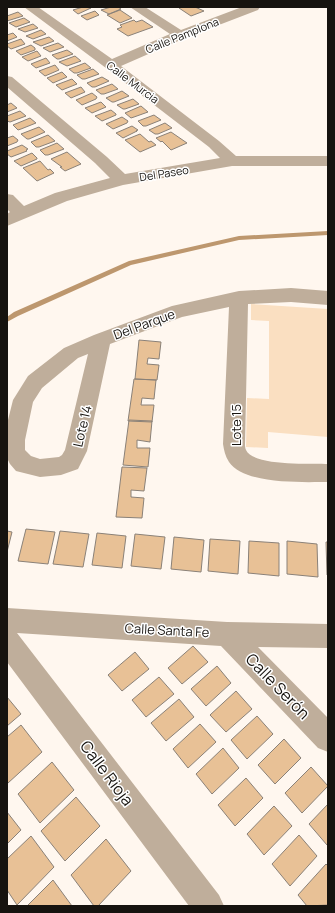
<svg xmlns="http://www.w3.org/2000/svg" width="335" height="913" viewBox="0 0 335 913" font-family="Manrope,sans-serif">
	<style>
		.green { fill: #fadfc1 }
		.lines { fill: none; stroke-linecap: round; stroke-linejoin: round }
		.stream { fill: #bd976e; fill-rule: evenodd }
		.building { fill: #e8c196; stroke: #8a8178 }
		.minor { fill: #bfae9b; fill-rule: evenodd }
		.labels { text-anchor: middle; dominant-baseline: central; stroke-width: 3; stroke-linejoin: round; paint-order: stroke }
		.far-street-label { font-size: 11px; fill: #16130f; stroke: #fff }
		.street-label { font-size: 13px; fill: #16130f; stroke: #fff }
		.near-street-label { font-size: 16px; fill: #16130f; stroke: #fff }
	</style>
	<rect width="100%" height="100%" fill="#fff7ef"/>
	<path class="green" d="M251 304 328 309V437L268 432V448L246 447 247 398 269 399V321L251 320Z"/>
	<g class="lines">
		<path class="stream" d="M328 231V235L239 240 131 265 18 316 7 322V317L14 312 129 261 239 236Z"/>
	</g>
	<path class="building" d="M83 7 91 8 78 14 73 10Z
		M111 7H118L121 9 109 14 101 10Z
		M181 7H195L204 11 191 16 179 8Z
		M120 10 132 18 120 23 107 15Z
		M95 11 99 15 87 20 81 16Z
		M18 12 23 16 7 21V16Z
		M24 18 30 22 16 27 9 23Z
		M134 20 136 22 142 20 153 27 128 36 117 29 122 27 120 25Z
		M33 24 38 28 25 32 18 29Z
		M41 30 46 34 33 39 26 36Z
		M13 33 17 37 7 41V35Z
		M49 37 54 41 41 46 33 42Z
		M21 39 25 44 11 49 7 46V44Z
		M58 43 64 47 50 52 43 48Z
		M31 45 35 48V50L21 55 16 51Z
		M67 50 73 54 59 59H57L52 55Z
		M37 51 41 56 28 61 22 57Z
		M75 56 81 61 67 66 59 62Z
		M46 58 50 63 36 68 31 64Z
		M85 63 91 68 77 73H74L69 69Z
		M55 65 59 70 45 76 39 71Z
		M93 69 99 74 85 79H82L77 75Z
		M62 72 67 77 53 83 47 78Z
		M102 77 109 81 95 87H92L87 83Z
		M72 79 77 84 62 90 56 85Z
		M112 84 118 89 104 94H101L96 90Z
		M81 87 85 92 71 98 65 93Z
		M122 91 129 96 114 102H112L106 98Z
		M92 93 97 97 96 99 82 105 76 100Z
		M133 99 139 104 125 109H123L117 105Z
		M101 102 106 107 92 113 85 108Z
		M11 103 17 108 7 112V105Z
		M141 106 148 112 134 117 131 118 125 113Z
		M111 110 116 114V115L102 121 95 116Z
		M20 111 26 116 10 122 7 121V116Z
		M154 115 161 120 146 126H143L138 121Z
		M122 117 128 121 127 123 113 129 106 124Z
		M30 118 36 123 21 129 18 130 13 125Z
		M165 123 172 128 158 134H155L149 130Z
		M132 126 138 130 136 131H137L123 138 116 133Z
		M39 127 45 132 29 139H27L21 134Z
		M171 132 187 143 171 150 162 141 161 142 156 138Z
		M140 134 149 142 151 141 156 145 140 152 125 140Z
		M48 135 55 141 39 147H36L31 142Z
		M13 136 18 140 17 142 7 146V138Z
		M57 143 64 149 48 155H45L40 150Z
		M22 145 28 149 26 150 27 151 11 157 7 154V151Z
		M67 152 81 164 65 171 60 167H62L51 159Z
		M32 153 37 158V159L21 166 14 161Z
		M40 161 48 170 50 169 54 173 37 181 23 168Z
		M139 340 161 342 159 359 148 358 147 364 159 365 157 380 135 379Z
		M134 379 156 380 154 399 142 398 141 405H154L152 422 128 421Z
		M129 420 152 421 150 442 137 440V448H150L148 467 123 465Z
		M122 467 147 468 144 491 131 490V497L144 498 142 518 116 517Z
		M26 529 55 532 48 564 18 561Z
		M7 531 12 532 7 552Z
		M60 531 89 534 83 567 53 564Z
		M97 533 126 536 122 568 92 565Z
		M135 534 165 537 161 569 131 566Z
		M174 537 204 540 201 572 171 569Z
		M210 539 240 541 238 574 208 571Z
		M249 541 279 543V576L248 573Z
		M287 541 317 544 318 577 287 574Z
		M326 542H328V575H327Z
		M193 646 208 662 182 684 168 668Z
		M135 652 149 669 122 691 108 675Z
		M217 666 231 683 206 706 191 689Z
		M159 677 174 694 146 717 132 700Z
		M236 691 252 709 226 732 210 715Z
		M7 697 21 714 7 726Z
		M179 699 194 717 166 741 151 723Z
		M257 716 273 734 247 759 231 740Z
		M200 724 216 742 188 768 173 749Z
		M21 725 42 752 8 783 7 781V737Z
		M284 739 301 758 275 784 258 765Z
		M223 748 239 768 212 794 196 774Z
		M52 762 74 790 40 823 18 794Z
		M311 767 328 786 302 813 285 793Z
		M246 778 263 798 235 826 218 805Z
		M76 797 100 826 65 861 41 831Z
		M328 804V844L327 845 309 824Z
		M274 806 292 826 264 855 247 834Z
		M7 812 21 830 7 844Z
		M299 835 317 856 290 886 272 864Z
		M31 836 54 867 17 905 7 890V859Z
		M106 839 131 871 98 906H94L71 875Z
		M326 864 328 866V905L307 906 298 895Z
		M53 880 72 906H27Z"/>
	<g class="lines">
		<path class="minor" d="M24 7H38L112 59 170 34 130 7H145L181 30 242 7H260L258 10 185 38 121 66 219 141 236 156H328V166H232L123 185 67 201 7 226V214L10 212 7 209V194L13 195 24 206 55 193 110 178 95 163 7 87V76L12 77 107 157 125 174 220 158 209 147 106 68Z
			M291 288 328 291V305L291 302 248 304 245 444C245 446 245 448 246 450 254 467 312 463 328 464V482C303 482 245 485 229 462 225 456 224 450 223 444L229 307 182 317 110 344 87 451 78 469 61 475 40 477 16 471 10 464 7 458V424L13 400 28 376 64 348 94 335 172 306 239 291ZM88 354 65 450 62 455 59 457 40 459 31 456 25 450V440L33 402 42 388 78 358Z
			M7 608 227 622 328 624V648L258 647 328 718V752L318 748 221 646 17 633 219 895 224 906H189L7 662Z"/>
	</g>
	<g class="labels">
		<g class="far-street-label">
			<text transform="translate(182 35) rotate(-22)">Calle Pamplona</text>
			<text transform="translate(133 82) rotate(37)">Calle Murcia</text>
			<text transform="translate(164 173) rotate(-9)">Del Paseo</text>
		</g>
		<g class="street-label">
			<text transform="translate(144 324) rotate(-20)">Del Parque</text>
			<text transform="translate(236 425) rotate(-90)">Lote 15</text>
			<text transform="translate(82 426) rotate(-77)">Lote 14</text>
			<text transform="translate(167 630) rotate(3)">Calle Santa Fe</text>
		</g>
		<g class="near-street-label">
			<text transform="translate(278 686) rotate(46)">Calle Serón</text>
			<text transform="translate(107 773) rotate(53)">Calle Rioja</text>
		</g>
	</g>
	<rect width="335" height="913" fill="none" stroke="#16130f" stroke-width="16"/>
</svg>
